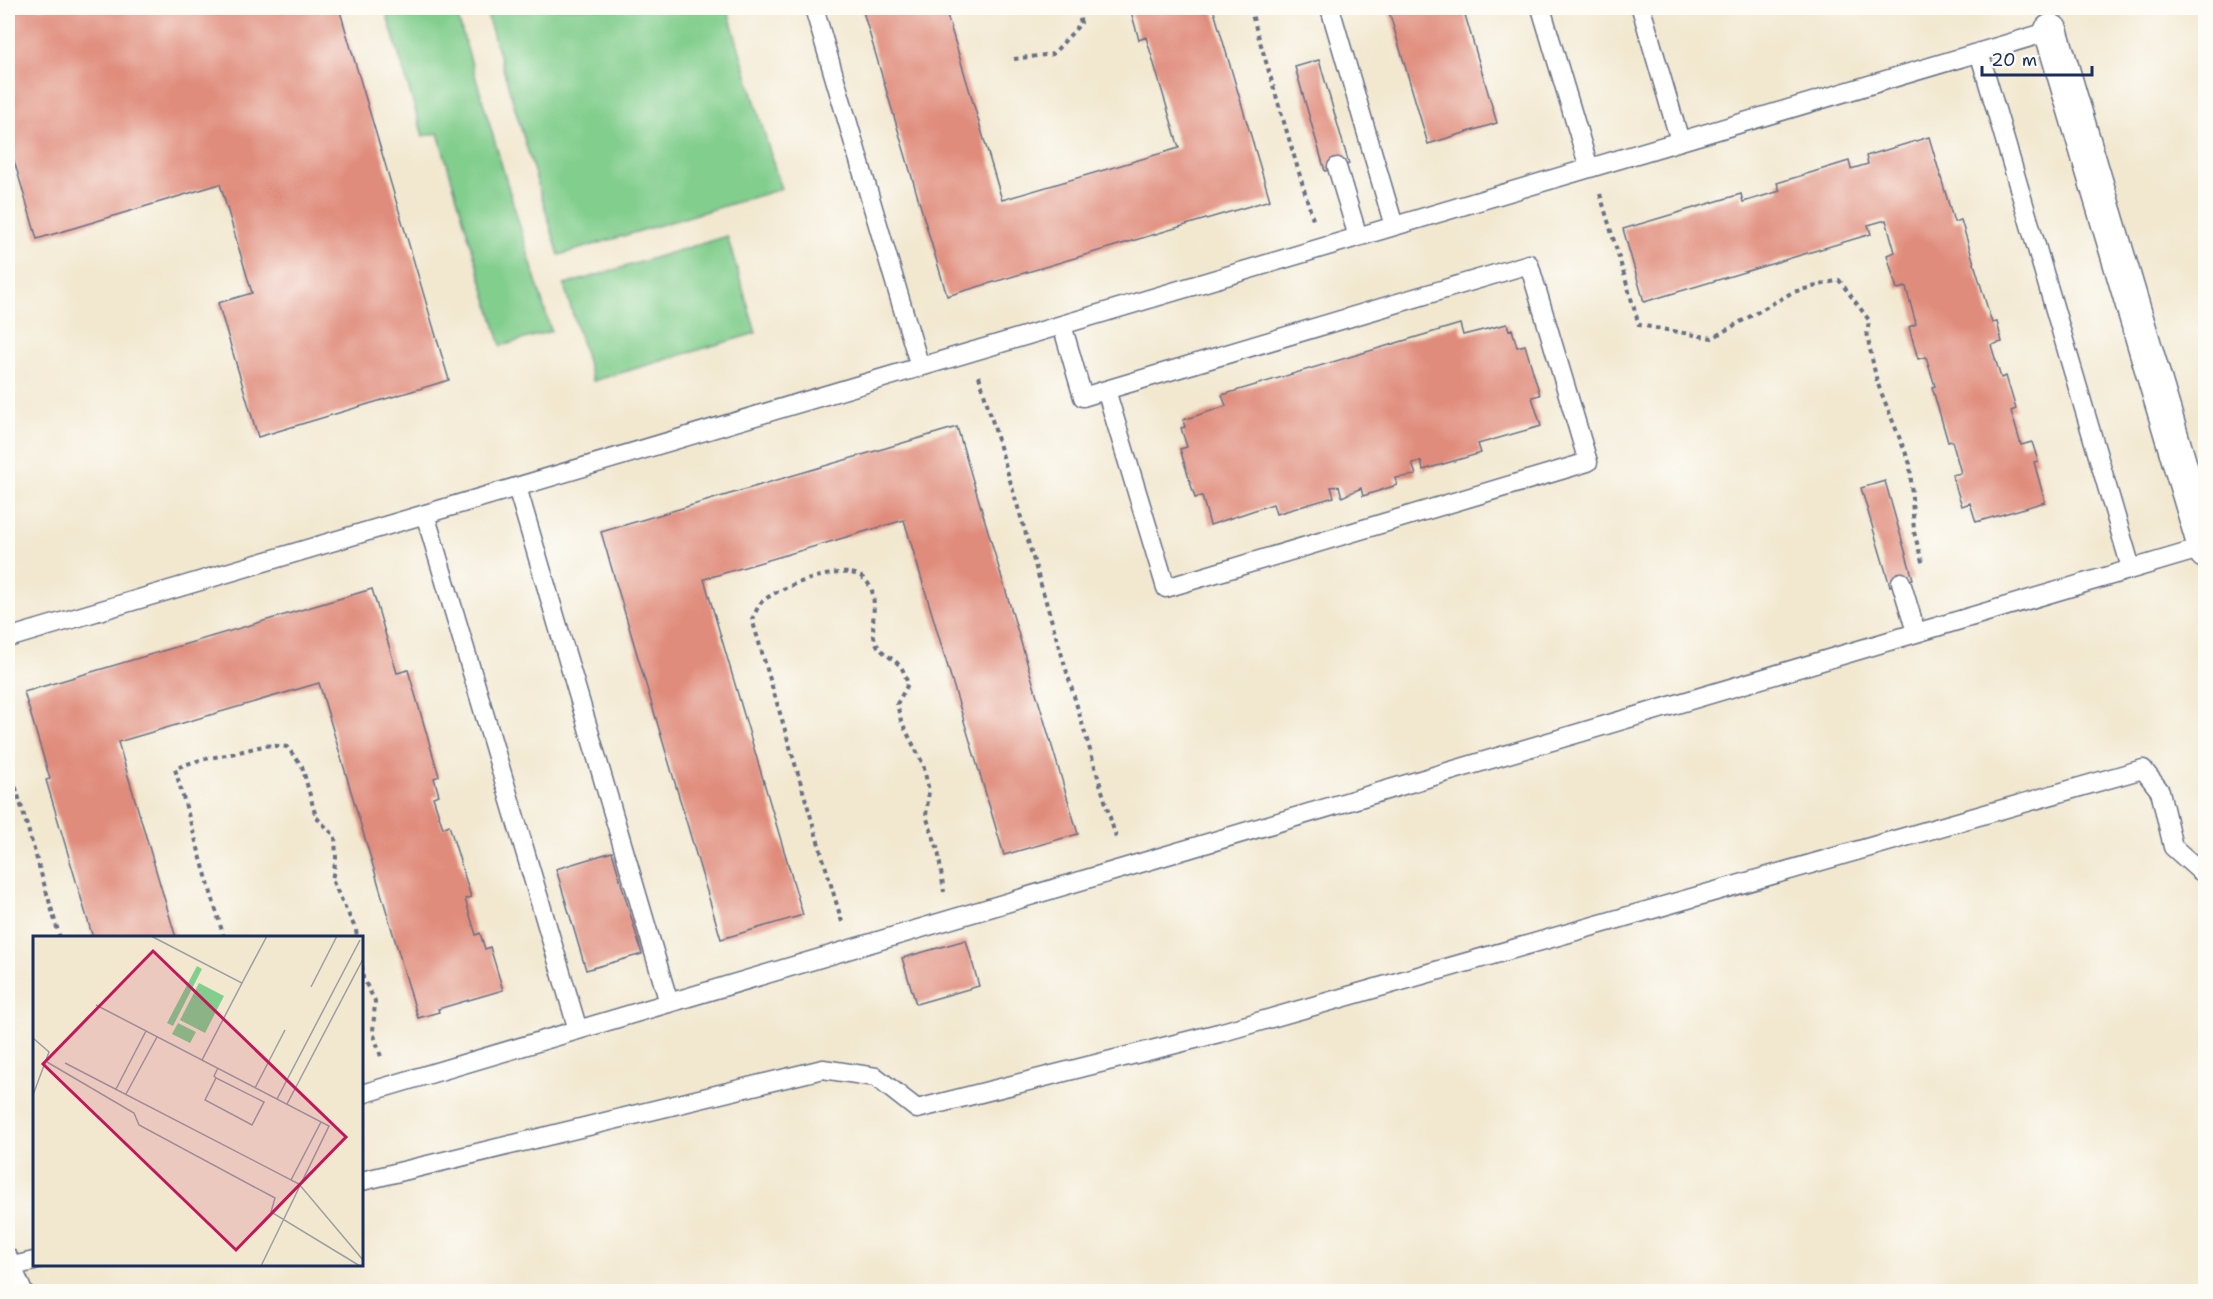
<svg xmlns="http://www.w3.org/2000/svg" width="2213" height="1299" viewBox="0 0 2213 1299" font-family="'Shantell Sans',sans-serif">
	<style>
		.green { fill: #82ce8d; stroke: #4e7e76; stroke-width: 1.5 }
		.building { fill: #e08c7b }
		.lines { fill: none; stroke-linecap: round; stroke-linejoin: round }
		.service-casing { stroke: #667086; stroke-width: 21 }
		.minor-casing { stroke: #667086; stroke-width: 36 }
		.path { stroke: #667086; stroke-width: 4; stroke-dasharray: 4.5 4.5; stroke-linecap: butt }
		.service { stroke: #fff; stroke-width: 18 }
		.minor { stroke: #fff; stroke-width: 33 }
		.inset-road { fill: none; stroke: #9c9ea2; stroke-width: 1.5 }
		.view { fill: #c2185b; fill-opacity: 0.15; stroke: #c2185b; stroke-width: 3 }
		.inset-edge { fill: none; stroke: #1b2f5e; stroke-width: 3 }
	</style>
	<rect width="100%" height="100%" fill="#fdfcf7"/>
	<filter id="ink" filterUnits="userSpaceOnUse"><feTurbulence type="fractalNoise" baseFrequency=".0167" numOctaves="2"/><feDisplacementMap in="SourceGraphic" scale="12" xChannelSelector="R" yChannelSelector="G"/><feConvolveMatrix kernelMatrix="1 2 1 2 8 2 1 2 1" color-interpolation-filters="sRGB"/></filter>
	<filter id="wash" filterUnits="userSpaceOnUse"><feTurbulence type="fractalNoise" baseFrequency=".008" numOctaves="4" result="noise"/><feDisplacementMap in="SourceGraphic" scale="24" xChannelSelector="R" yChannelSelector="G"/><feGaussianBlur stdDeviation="1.35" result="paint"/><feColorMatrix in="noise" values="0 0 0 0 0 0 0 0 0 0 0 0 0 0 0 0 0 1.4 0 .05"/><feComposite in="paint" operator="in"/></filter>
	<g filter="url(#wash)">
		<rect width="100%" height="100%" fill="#f2e8d0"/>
		<path class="green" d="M385 8H455L551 331 501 346 438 133 423 136Z
			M485 8H727L781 189 559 255Z
			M727 236 756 333 593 381 564 285Z"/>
		<g id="blocks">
			<path class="building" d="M8 8H339L449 380 258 437 218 303 252 293 220 184 37 239 8 140Z
				M862 8H945L1002 200 1179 148 1146 37 1139 40 1130 8H1213L1270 200 947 296Z
				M1388 8H1463L1497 123 1428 144Z
				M1319 60 1349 164 1325 171 1295 67Z
				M1929 137 1954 222 1961 220 1992 323 1997 322 2002 342 1991 345 2001 378 2006 376 2016 409 2011 411 2021 445 2032 442 2038 461 2034 462 2045 502 1976 522 1970 503 1962 506 1952 475 1961 473 1952 441 1948 442 1932 387 1935 386 1926 357 1918 359 1909 327 1916 324 1906 287 1897 289 1887 255 1895 252 1886 220 1868 225 1871 234 1644 302 1623 229 1741 194 1743 202 1780 191 1777 183 1849 161 1851 169 1868 164 1866 156Z
				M1460 324 1463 335 1507 324 1509 330 1512 329 1517 347 1525 345 1540 395 1532 397 1541 426 1478 444 1481 453 1423 470 1421 461 1412 463 1416 475 1395 478 1397 485 1363 496 1361 488 1342 497 1339 486 1331 487 1334 497 1276 514 1273 504 1210 525 1202 496 1195 498 1180 449 1187 447 1181 428 1185 427 1183 420 1226 406 1222 395Z
				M957 427 1078 834 1004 855 904 520 704 579 803 915 721 939 601 532Z
				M1885 481 1913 579 1890 586 1861 488Z
				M372 589 397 673 408 670 439 776 434 778 439 795 433 797 443 828 449 825 471 897 465 899 476 935 480 933 485 949 490 947 503 990 438 1009 439 1012 418 1018 319 683 118 742 176 938H93L46 780 50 779 24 692Z
				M612 852 642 954 586 970 556 869Z
				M966 940 979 986 916 1004 902 958Z"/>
		</g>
	</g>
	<g filter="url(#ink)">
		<use href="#blocks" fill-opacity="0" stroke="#667086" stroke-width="1.5"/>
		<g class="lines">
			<defs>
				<path id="service" d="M814 8 920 367
					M1330 8 1394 226
					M1541 8 1589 168
					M1641 8 1680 141
					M1979 52 2131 568
					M1337 167 1358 237
					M1062 325 1083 397 1106 390 1529 264 1588 462 1166 588 1106 390
					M517 487 669 1003
					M425 514 578 1030
					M1901 582 1916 632
					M8 638 2051 31
					M362 1094 2206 547
					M362 1181 823 1069 876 1077 917 1109 1219 1033 2143 769 2160 791 2173 847 2200 871 2206 869
					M8 1257 23 1292
					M13 1266 34 1261"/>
				<path id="minor" d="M2051 31 2206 552"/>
			</defs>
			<use href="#service" class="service-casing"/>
			<use href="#minor" class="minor-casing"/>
			<path class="path" d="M1250 8 1314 223
				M1014 59 1053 54 1081 23 1077 8
				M1600 194 1639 325 1712 338 1793 292 1839 280 1869 320 1867 335 1877 382 1910 464 1914 532 1923 565
				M979 376 1117 841
				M8 761 60 938
				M842 922 752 619C756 613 758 604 764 600 780 587 841 564 860 576 882 589 870 616 874 636 876 652 892 656 901 667 904 671 906 679 908 684L897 704 901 721 923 764 929 791 926 816 938 850 944 892
				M224 938 175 769C196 759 213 758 235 753 258 748 262 743 287 747L302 766 316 817 335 836 336 858 332 880 356 930 357 938
				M362 966 363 978 375 1001 373 1032 382 1060"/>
			<use href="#service" class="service"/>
			<use href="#minor" class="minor"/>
		</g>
	</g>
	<g transform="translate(33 936)">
		<rect width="330" height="330" fill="#f2e8d0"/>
		<path d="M164 30 169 33 140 90 134 87ZM166 47 191 60 172 97 147 84ZM145 87 163 96 157 107 139 98Z" fill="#82ce8d"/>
		<path class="inset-road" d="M118 0 209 47 169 124M209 47 234 0M278 51 304 0M63 69 296 190 228 330M0 102 16 116 0 159M14 126 101 177 106 189 242 262 238 276 327 330M32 127 266 248 330 324M183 142 172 164 219 189 231 166 183 142 181 140 185 132M222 152 252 94M83 153 113 95M93 158 124 101M244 163 327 4M254 168 330 23M258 244 288 186"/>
		<path class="view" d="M120 15 313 201 203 314 10 128Z"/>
		<rect width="330" height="330" class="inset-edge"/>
	</g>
	<rect width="2213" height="1299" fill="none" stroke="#fdfcf7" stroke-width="30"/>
	<path d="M1982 66v9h110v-9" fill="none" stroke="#1b2f5e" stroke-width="3"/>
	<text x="1991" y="66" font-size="18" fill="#1b2f5e" stroke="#fdfcf7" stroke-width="4.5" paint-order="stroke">20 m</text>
</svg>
